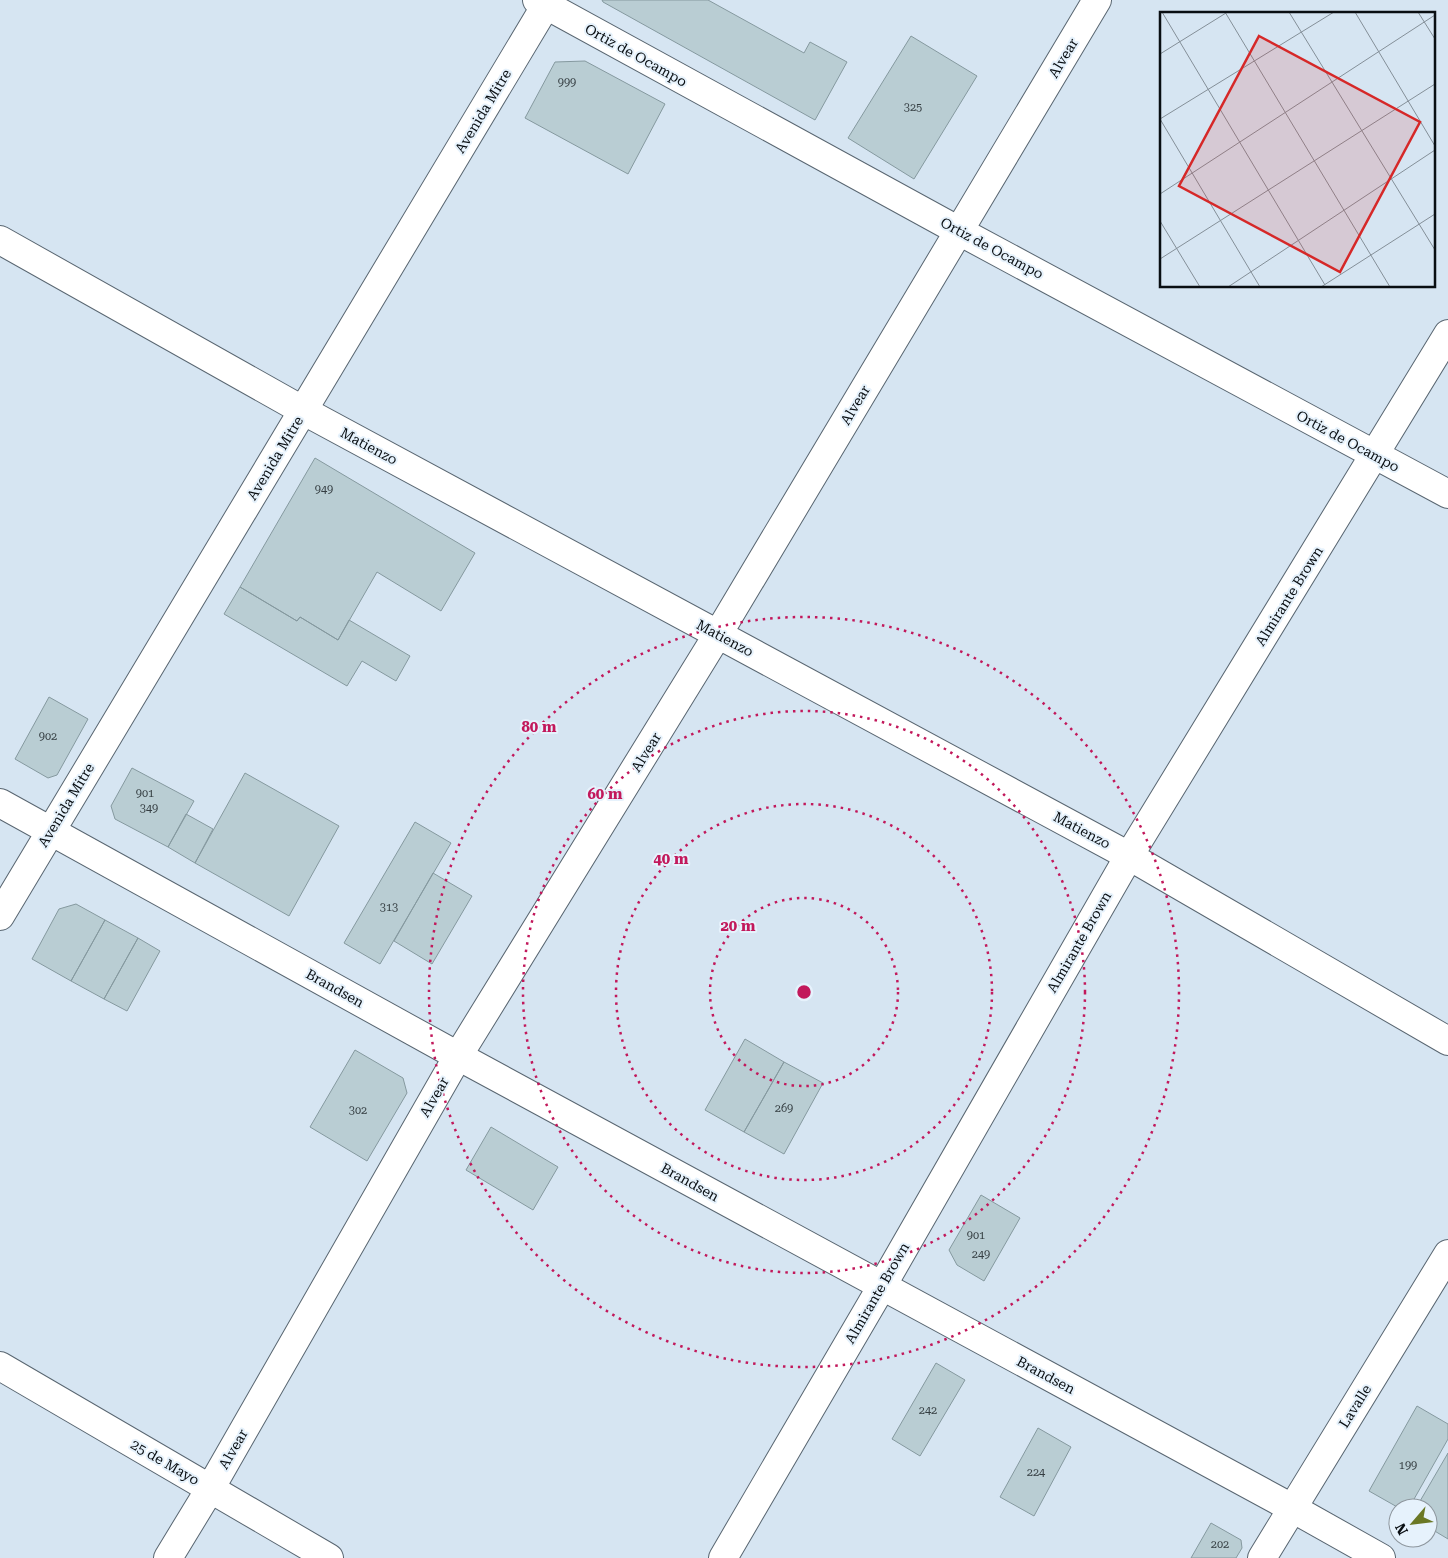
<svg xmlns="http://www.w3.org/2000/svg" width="1448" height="1558" viewBox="0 0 1448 1558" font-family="'Roboto Serif',serif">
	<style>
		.building { fill: #b9cdd3; stroke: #85999f }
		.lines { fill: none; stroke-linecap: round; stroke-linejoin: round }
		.minor-casing { stroke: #596671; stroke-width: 30 }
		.major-casing { stroke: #596671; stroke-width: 30 }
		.minor { stroke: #fff; stroke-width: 28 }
		.major { stroke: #fff; stroke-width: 28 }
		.ring { fill: none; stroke: #c2185b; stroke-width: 2.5; stroke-dasharray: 2.5 5 }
		.labels { text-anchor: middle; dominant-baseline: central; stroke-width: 4; stroke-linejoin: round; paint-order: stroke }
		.number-label { font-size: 11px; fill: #353e42 }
		.street-label { font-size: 14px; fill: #090e12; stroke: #e6f2fc }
		.inset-road { fill: none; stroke: #848f98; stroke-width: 1 }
		.view { fill: #d62828; fill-opacity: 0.15; stroke: #d62828; stroke-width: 2.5 }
		.inset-edge { fill: none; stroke: #090e12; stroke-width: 2.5 }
		.centre { fill: #c2185b; stroke: #e6f2fc; stroke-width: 2.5 }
		.ring-label { font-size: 15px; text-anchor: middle; font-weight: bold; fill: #c2185b; stroke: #e6f2fc; stroke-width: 4; stroke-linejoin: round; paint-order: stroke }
	</style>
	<rect width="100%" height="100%" fill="#d6e5f2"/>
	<path class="building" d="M602 0H708L804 53 810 42 847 62 815 120 603 2Z
		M911 36 977 76 914 179 848 138Z
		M585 61 665 104 628 174 525 118 555 62Z
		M315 458 475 553 441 611 377 572 338 640 300 617 297 621 240 587Z
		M240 587 297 621 300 617 338 640 349 620 410 656 396 681 362 661 347 686 224 614Z
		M49 697 88 719 57 775 48 778 15 759Z
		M132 768 194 801 168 847 115 819 111 806Z
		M245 773 339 826 289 916 195 863Z
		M186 814 213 829 195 863 168 847Z
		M415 822 451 843 380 964 344 943Z
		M433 873 472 896 432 964 394 941Z
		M76 904 105 920 71 981 32 959 59 909Z
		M105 920 138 938 104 999 71 981Z
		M138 938 160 951 127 1011 104 999Z
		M745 1039 784 1062 744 1132 705 1110Z
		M355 1050 403 1078 407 1093 367 1161 310 1127Z
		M784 1062 823 1083 784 1154 744 1132Z
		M491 1127 558 1167 533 1210 466 1170Z
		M981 1195 1020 1218 984 1281 957 1265 949 1250Z
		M936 1363 965 1380 920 1456 892 1439Z
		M1417 1406 1448 1424V1439L1409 1508H1399L1369 1491Z
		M1038 1428 1071 1447 1034 1516 1000 1497Z
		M1448 1453V1539L1428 1527V1508H1416Z
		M1211 1523 1241 1540 1242 1548 1236 1558H1191Z"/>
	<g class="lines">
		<defs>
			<path id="minor" d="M537 0 959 231 1448 494
				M0 240 304 411 1129 856 1448 1041
				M0 1366 329 1558
				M168 1558 210 1489 458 1056 718 634 1097 0
				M723 1558 882 1286 1129 856 1448 334
				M1262 1558 1448 1254"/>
			<path id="major" d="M0 803 458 1056 1292 1508 1381 1558
				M0 916 549 0"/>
		</defs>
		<use href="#minor" class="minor-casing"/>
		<use href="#major" class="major-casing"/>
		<use href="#minor" class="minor"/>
		<use href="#major" class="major"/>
	</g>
	<g class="ring">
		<circle cx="804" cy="992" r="94"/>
		<circle cx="804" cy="992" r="188"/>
		<circle cx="804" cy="992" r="281"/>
		<circle cx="804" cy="992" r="375"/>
	</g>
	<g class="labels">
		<g class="number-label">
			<text x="567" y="82">999</text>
			<text x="913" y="107">325</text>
			<text x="324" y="489">949</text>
			<text x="48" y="736">902</text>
			<text x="145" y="793">901</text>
			<text x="149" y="808">349</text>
			<text x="389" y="907">313</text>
			<text x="784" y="1108">269</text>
			<text x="358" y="1110">302</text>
			<text x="976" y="1235">901</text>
			<text x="981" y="1254">249</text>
			<text x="928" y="1410">242</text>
			<text x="1408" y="1465">199</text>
			<text x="1036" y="1472">224</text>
			<text x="1220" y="1544">202</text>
		</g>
		<g class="street-label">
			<text transform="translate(636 55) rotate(29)">Ortiz de Ocampo</text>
			<text transform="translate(1063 58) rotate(-59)">Alvear</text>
			<text transform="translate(483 111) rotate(-59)">Avenida Mitre</text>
			<text transform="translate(992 248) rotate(28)">Ortiz de Ocampo</text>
			<text transform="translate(855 405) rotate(-59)">Alvear</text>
			<text transform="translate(1348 441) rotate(28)">Ortiz de Ocampo</text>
			<text transform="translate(369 446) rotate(28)">Matienzo</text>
			<text transform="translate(275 458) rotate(-59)">Avenida Mitre</text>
			<text transform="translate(1289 596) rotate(-58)">Almirante Brown</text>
			<text transform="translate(725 638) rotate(28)">Matienzo</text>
			<text transform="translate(646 752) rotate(-58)">Alvear</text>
			<text transform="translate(66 805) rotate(-59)">Avenida Mitre</text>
			<text transform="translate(1082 830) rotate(28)">Matienzo</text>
			<text transform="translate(1079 942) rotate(-60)">Almirante Brown</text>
			<text transform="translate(335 988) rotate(29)">Brandsen</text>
			<text transform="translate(434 1097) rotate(-60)">Alvear</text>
			<text transform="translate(690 1182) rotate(29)">Brandsen</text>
			<text transform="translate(877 1293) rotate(-60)">Almirante Brown</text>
			<text transform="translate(1046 1375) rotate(28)">Brandsen</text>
			<text transform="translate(1355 1406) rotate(-58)">Lavalle</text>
			<text transform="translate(233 1449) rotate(-60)">Alvear</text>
			<text transform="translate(165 1462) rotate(30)">25 de Mayo</text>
		</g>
	</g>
	<g transform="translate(1160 12)">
		<rect width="275" height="275" fill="#d6e5f2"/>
		<path class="inset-road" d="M2 0 165 273M65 0 230 275M129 0 275 238M195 0 275 134M258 0 275 27M0 42 66 1M0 107 174 0M0 107 100 275M0 182 275 3M0 209 40 275M0 247 275 72M68 275 275 138M161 275 275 202"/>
		<path class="view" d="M99 24 260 110 180 260 19 174Z"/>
		<rect width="275" height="275" class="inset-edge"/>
	</g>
	<circle cx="804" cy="992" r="8" class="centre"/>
	<g class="ring-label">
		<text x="539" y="732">80 m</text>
		<text x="605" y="799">60 m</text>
		<text x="671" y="864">40 m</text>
		<text x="738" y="931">20 m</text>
	</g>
	<g transform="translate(1413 1523) rotate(242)"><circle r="24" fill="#e6f2fc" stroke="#8e979e"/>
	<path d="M0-4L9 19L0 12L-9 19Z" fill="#6a7825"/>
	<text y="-8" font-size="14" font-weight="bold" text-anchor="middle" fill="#090e12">N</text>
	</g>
</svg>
